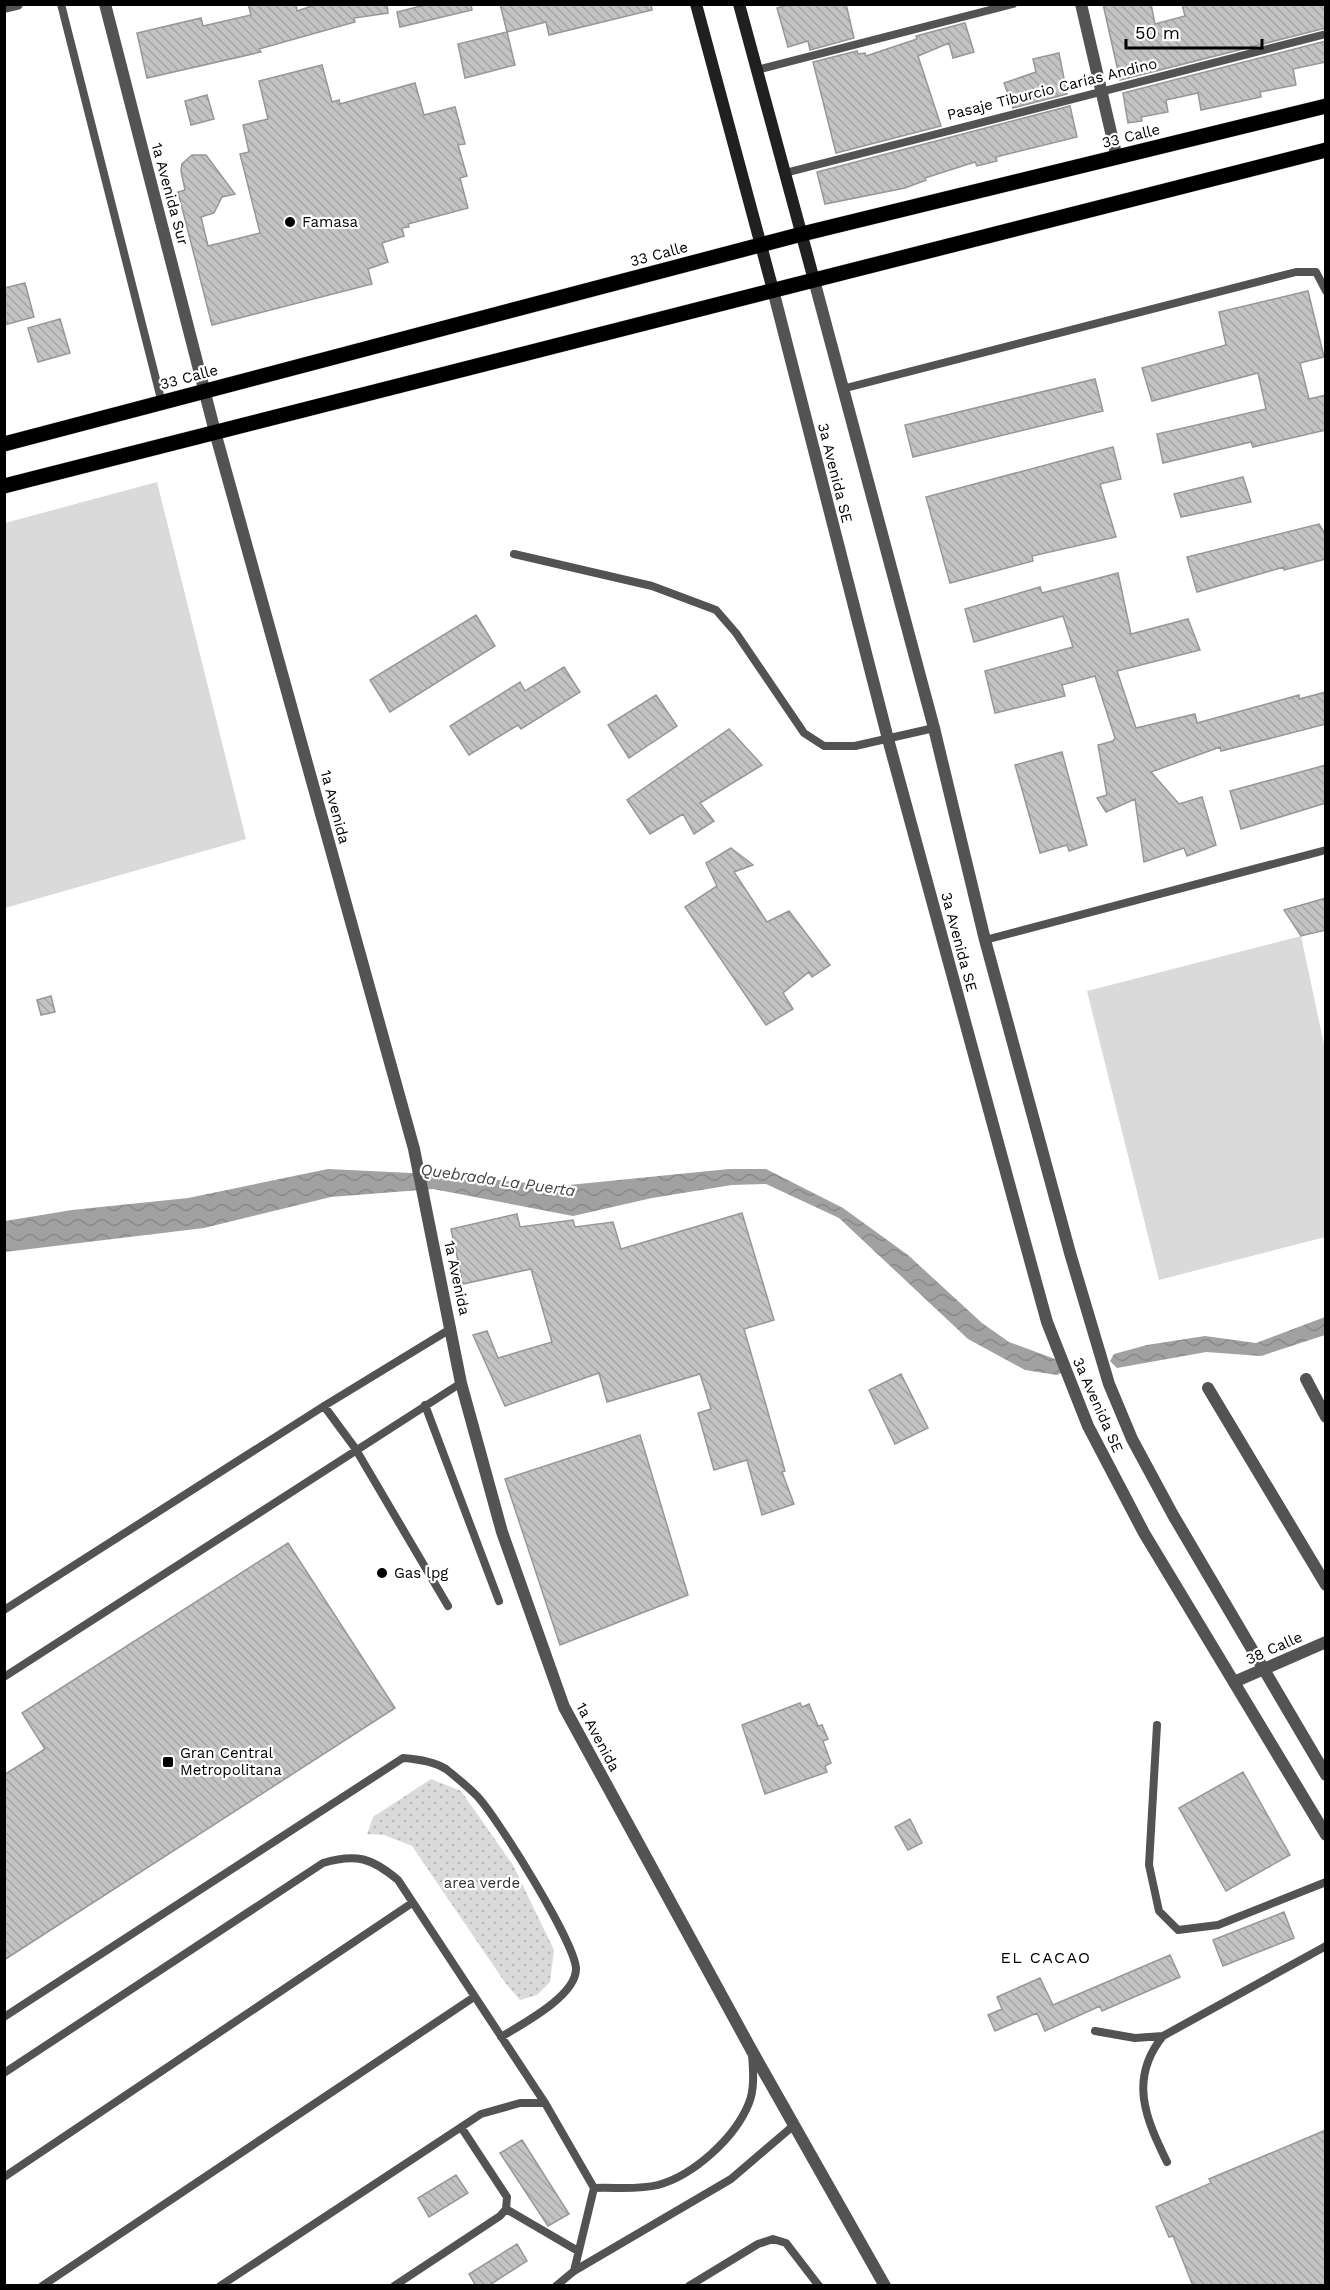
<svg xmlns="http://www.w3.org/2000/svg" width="1330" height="2290" viewBox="0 0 1330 2290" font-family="'Work Sans',sans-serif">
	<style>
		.green { fill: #dadada }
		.park { fill: url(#park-dots) }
		.water { fill: url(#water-waves) }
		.building { fill: url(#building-back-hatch); stroke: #979797; stroke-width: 1.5 }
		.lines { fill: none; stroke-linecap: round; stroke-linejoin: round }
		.primary-casing { stroke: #dbdbdb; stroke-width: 16 }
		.service { stroke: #535353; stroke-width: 8 }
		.minor { stroke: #535353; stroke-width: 12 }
		.tertiary { stroke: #535353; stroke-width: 12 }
		.secondary { stroke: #202020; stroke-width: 12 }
		.primary { stroke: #000; stroke-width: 15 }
		.poi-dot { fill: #000; stroke: #fff; stroke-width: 2 }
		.labels { text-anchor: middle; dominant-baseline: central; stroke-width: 4.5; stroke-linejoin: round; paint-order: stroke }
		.street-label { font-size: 15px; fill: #000; stroke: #fff }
		.poi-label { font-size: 15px; fill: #000; stroke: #fff; text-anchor: start }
		.park-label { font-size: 15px; fill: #313131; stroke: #fff }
		.water-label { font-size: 16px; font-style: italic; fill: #424242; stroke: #fff }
		.neighbourhood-label { font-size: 16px; letter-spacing: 1.5px; fill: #000; stroke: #fff }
	</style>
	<defs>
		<pattern id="park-dots" width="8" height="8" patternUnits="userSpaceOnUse" patternTransform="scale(1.5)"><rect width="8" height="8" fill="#dadada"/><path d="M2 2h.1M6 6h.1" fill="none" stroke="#b9b9b9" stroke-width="1.8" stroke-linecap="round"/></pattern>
		<pattern id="water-waves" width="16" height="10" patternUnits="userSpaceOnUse" patternTransform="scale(1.5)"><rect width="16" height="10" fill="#a1a1a1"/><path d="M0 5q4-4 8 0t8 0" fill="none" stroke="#898989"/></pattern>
		<pattern id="building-back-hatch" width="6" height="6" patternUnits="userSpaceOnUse" patternTransform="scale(1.5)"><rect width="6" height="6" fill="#c3c3c3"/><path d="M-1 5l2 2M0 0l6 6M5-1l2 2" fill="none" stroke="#a6a6a6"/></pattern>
	</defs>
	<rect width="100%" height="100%" fill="#fff"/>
	<path class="green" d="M157 482 246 839 5 908V523Z
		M1301 936 1325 1049V1237L1159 1280 1087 991Z"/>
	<path class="park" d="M431 1779 461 1791 513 1865 554 1950 550 1982 537 1995 520 2000 506 1984 412 1846 384 1835 367 1834 373 1817Z"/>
	<path class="water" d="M328 1169 432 1174 559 1186 729 1169H766L843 1208 908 1255 982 1323 1009 1342 1063 1362 1069 1369 1057 1375 1025 1370 968 1339 839 1218 766 1184 732 1185 652 1198 573 1216 433 1189 331 1197 204 1228 5 1252V1221L72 1210 188 1198Z
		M1325 1317V1335L1261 1356 1206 1352 1117 1368 1110 1361 1114 1354 1147 1345 1205 1336 1256 1343Z"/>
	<path class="building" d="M248 4H296L297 11 318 4H387L388 13 354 18 355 22 259 49 261 52 147 78 137 33 201 18 203 26 251 15Z
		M429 4H471L472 10 400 27 397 12Z
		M500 4H651L652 10 549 35 546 22 507 32Z
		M792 4H846L854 38 810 50 808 41 788 47 777 8Z
		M1103 4H1151L1155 24 1185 16 1182 4H1326V28L1120 80Z
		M965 23 974 52 953 58 949 43 918 56 941 126 836 153 813 62 857 51 858 54 865 53 866 56 917 39 916 36Z
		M507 32 515 65 465 78 458 44Z
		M1326 41V62L1293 69 1296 85 1260 92 1261 97 1201 110 1198 93 1166 100 1168 112 1141 117 1142 121 1128 123 1123 93Z
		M1059 53 1067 94 1013 108 1004 83 1036 72 1033 59Z
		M322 65 332 102 339 100 340 104 415 83 424 115 455 107 465 144 458 145 467 176 460 178 468 208 408 224 409 227 402 228 404 236 382 243 388 262 368 269 372 284 212 325 178 192 185 190 181 171 182 164 192 155H206L235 194 222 197 214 213 201 217 208 246 260 233 240 154 249 152 243 125 268 119 259 81Z
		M207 95 214 119 191 125 185 101Z
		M1070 106 1077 137 996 157 997 161 977 166 975 162 925 178 926 180 905 188 825 204 817 172Z
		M25 283 34 317 4 325V288Z
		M1308 291 1324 357 1300 363 1309 399 1326 395V430L1253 447 1251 442 1163 463 1157 434 1266 409 1258 373 1152 401 1142 368 1226 345 1219 312Z
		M60 319 70 353 38 362 28 328Z
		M1095 379 1103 411 913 457 905 425Z
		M1113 447 1121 479 1100 484 1116 537 1032 556 1033 561 950 583 926 497Z
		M1243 477 1251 502 1181 517 1174 494Z
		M1319 524 1326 536V559L1284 570V567L1197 592 1187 557Z
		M1118 573 1131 634 1188 619 1200 650 1117 671 1136 728 1195 714 1197 723 1299 695V699L1326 692V724L1221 751 1220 747 1151 772 1179 804 1202 797 1216 845 1187 856 1184 848 1144 862 1135 799 1106 812 1097 798 1107 795 1098 745 1113 741 1115 738 1095 676 1062 685 1065 696 995 713 985 671 1073 647 1063 616 974 642 965 609 1040 587 1042 593Z
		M476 615 495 646 390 712 370 680Z
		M564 667 580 692 521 729 518 725 469 755 450 726 520 682 525 691Z
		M656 695 677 726 629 758 608 725Z
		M729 729 762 765 700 803 714 821 694 834 683 814 650 834 627 800Z
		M1062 752 1087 845 1069 851 1067 845 1040 853 1015 765Z
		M1326 765V803L1241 829 1230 791Z
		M731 848 753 865 734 872 767 922 789 911 830 965 812 977 809 972 783 993 793 1009 766 1025 685 907 717 886 706 863Z
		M1326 898V930L1301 936 1284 910Z
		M51 996 55 1012 41 1015 37 1000Z
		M742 1213 774 1320 744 1329 785 1471 782 1472 794 1504 762 1515 747 1460 714 1470 698 1413 711 1409 700 1374 607 1402 599 1373 505 1406 473 1335 487 1331 498 1358 552 1342 531 1269 463 1284 451 1229 517 1214 520 1227 573 1220 575 1227 613 1222 621 1249Z
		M901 1374 928 1428 895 1444 869 1390Z
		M640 1435 688 1595 560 1645 505 1479Z
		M288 1543 395 1708 4 1960V1775L45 1749 22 1713Z
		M800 1703 802 1707 809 1704 818 1726 822 1725 828 1739 823 1741 831 1763 825 1766 827 1772 765 1794 742 1725Z
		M1243 1772 1290 1855 1226 1891 1179 1808Z
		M910 1819 922 1843 908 1850 895 1827Z
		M1284 1912 1294 1938 1223 1966 1213 1940Z
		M1170 1955 1180 1977 1102 2011 1100 2006 1045 2031 1037 2013 995 2031 988 2015 1002 2009 997 1997 1040 1978 1053 2005Z
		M1326 2130V2286H1193L1173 2236 1169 2237 1156 2207 1211 2183 1209 2179Z
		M522 2140 569 2214 548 2226 500 2153Z
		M456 2175 468 2193 429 2217 418 2198Z
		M517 2244 527 2261 488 2286H476L469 2274Z"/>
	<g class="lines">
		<defs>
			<path id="primary" d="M4 444 802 234 1326 106
				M4 486 1326 150"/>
		</defs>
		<use href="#primary" class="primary-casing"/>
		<path class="service" d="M61 4 162 403
			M757 70 1013 4
			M785 173 1326 34
			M842 389 1296 272H1316L1326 291
			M514 554 652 586 716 610 736 633 804 733 824 746H855L934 728
			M985 940 1326 850
			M425 1405 499 1601
			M324 1406 355 1448 448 1606
			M4 1610 324 1406 452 1328
			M4 1677 461 1383
			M1157 1725 1149 1865 1159 1911 1178 1930 1218 1925 1326 1882
			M4 2017 403 1758C417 1759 433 1761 446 1769 456 1777 468 1787 477 1796 497 1817 576 1944 576 1969 576 1996 522 2024 501 2037
			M1095 2031 1135 2038 1163 2036
			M4 2073 323 1863C356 1853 372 1858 398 1880L545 2103 594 2188 574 2271
			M1167 2162C1146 2119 1128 2079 1163 2036L1326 1946
			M4 2177 412 1903
			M594 2188C614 2187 639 2190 658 2185 694 2175 735 2138 749 2103 755 2088 753 2069 752 2053
			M506 2209 578 2251
			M42 2286 474 1997
			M220 2286 481 2114 520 2103H545
			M394 2286 500 2216 506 2209 507 2197 461 2127
			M556 2286 574 2271 731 2179 793 2126
			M689 2286 758 2244 773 2239 786 2243 819 2286"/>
		<path class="minor" d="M105 4 215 432 414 1149 461 1383 502 1532 564 1707 752 2051 885 2286
			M1081 4 1117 158
			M4 7 17 4
			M1306 1379 1326 1417
			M1208 1388 1326 1585
			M1234 1682 1326 1642"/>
		<path class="tertiary" d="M814 280 934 728 985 940 1070 1253 1109 1384 1132 1439 1173 1515 1326 1775
			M773 290 888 739 1025 1242 1047 1322 1088 1426 1144 1533 1326 1835"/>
		<path class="secondary" d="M696 4 773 290
			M739 4 814 280"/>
		<use href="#primary" class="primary"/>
	</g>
	<g class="poi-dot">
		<circle cx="290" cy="222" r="6"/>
		<circle cx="382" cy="1573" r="6"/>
		<rect x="162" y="1756" width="12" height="12" rx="3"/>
	</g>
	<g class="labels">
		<g class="street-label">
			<text transform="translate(1052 89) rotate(-14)">Pasaje Tiburcio Carías Andino</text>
			<text transform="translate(1131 136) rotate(-14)">33 Calle</text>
			<text transform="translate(170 194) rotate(75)">1a Avenida Sur</text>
			<text transform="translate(659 254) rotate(-15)">33 Calle</text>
			<text transform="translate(189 377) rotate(-15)">33 Calle</text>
			<text transform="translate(835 473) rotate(76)">3a Avenida SE</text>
			<text transform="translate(335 807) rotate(75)">1a Avenida</text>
			<text transform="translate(959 942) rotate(75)">3a Avenida SE</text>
			<text transform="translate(457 1278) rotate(78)">1a Avenida</text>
			<text transform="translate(1098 1405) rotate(66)">3a Avenida SE</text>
			<text transform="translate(1274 1648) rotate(-24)">38 Calle</text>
			<text transform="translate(598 1737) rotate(62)">1a Avenida</text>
		</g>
		<g class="poi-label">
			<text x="302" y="222">Famasa</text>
			<text x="394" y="1573">Gas lpg</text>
			<text x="180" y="1753">Gran Central<tspan x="180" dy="17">Metropolitana</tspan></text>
		</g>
		<g class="park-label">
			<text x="482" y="1883">area verde</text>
		</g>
		<g class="water-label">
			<text transform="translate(498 1180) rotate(8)">Quebrada La Puerta</text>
		</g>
		<g class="neighbourhood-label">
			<text x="1046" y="1957">EL CACAO</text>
		</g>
	</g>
	<rect width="1330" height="2290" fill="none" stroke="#000000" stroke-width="12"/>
	<path d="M1126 39v9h136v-9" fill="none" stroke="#000000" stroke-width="3"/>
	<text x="1135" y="39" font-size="18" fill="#000000" stroke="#ffffff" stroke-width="4.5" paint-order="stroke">50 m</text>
</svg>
